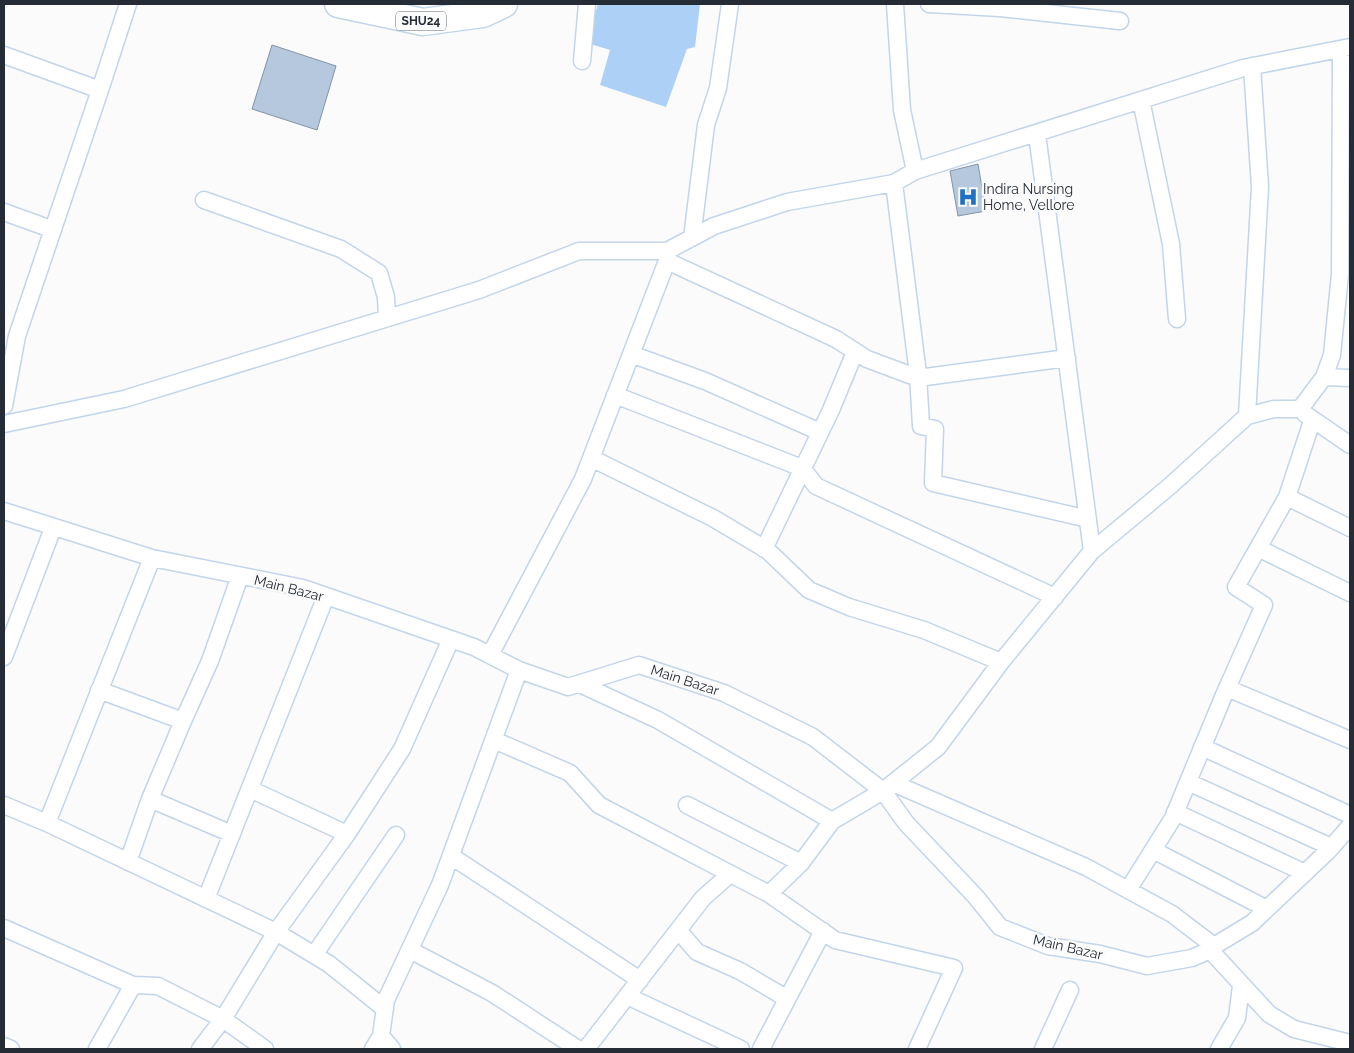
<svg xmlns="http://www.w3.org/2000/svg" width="1354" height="1053" viewBox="0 0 1354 1053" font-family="Raleway,sans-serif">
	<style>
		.green { fill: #add0f7 }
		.building { fill: #b6c8de; stroke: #8394a8 }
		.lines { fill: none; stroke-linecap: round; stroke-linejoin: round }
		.street-casing { stroke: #c2d5ea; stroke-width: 19 }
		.primary-casing { stroke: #c2d5ea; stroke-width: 29 }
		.street { stroke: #fff; stroke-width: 16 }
		.primary { stroke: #fff; stroke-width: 26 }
		.labels { text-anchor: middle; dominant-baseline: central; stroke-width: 5; stroke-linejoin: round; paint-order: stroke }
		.shield { fill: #fbfbfb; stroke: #656a70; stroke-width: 1 }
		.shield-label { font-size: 12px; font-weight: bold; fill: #252c35 }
		.poi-label { font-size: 14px; fill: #252c35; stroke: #fbfbfb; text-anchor: start }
		.street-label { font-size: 14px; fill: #252c35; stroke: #fbfbfb }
	</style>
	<rect width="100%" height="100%" fill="#fbfbfb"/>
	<path class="green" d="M598 4H700L695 47 687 49 666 107 600 85 610 50 587 43Z"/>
	<path class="building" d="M272 45 336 66 317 130 252 109Z
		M978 164 986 211 958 216 950 171Z"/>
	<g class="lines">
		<defs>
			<path id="street" d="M895 4 902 110 915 171
				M929 4 1000 8 1120 21
				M4 55 100 90 128 4
				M582 61 587 4
				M1141 100 1171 244 1177 319
				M894 183 918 374 921 426 935 429 933 483 1088 519
				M204 200 341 249 379 273 386 297 387 318
				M4 212 51 229
				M692 238 706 125 718 88 730 4
				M667 261 836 339 867 359 918 378 1067 358
				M631 354 705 381 820 432
				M1324 377 1350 378
				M615 395 802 468 816 486 1055 597
				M4 406 17 336 100 90
				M1305 414 1350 445
				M1247 416 1274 409H1300L1324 377 1332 355 1340 274 1341 49
				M4 424 124 399 479 290 579 251H667L714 226 787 202 894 183 915 171 1243 68 1350 47
				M591 458 713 518 767 550 809 590 849 607 924 630 1001 662 1092 551 1037 134
				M1287 497 1350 528
				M4 511 152 558 303 588 474 647 519 670 568 687 639 665 724 693 813 737 883 791 906 823 976 897 1000 927 1048 946 1100 954 1147 966 1192 958 1210 950
				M1258 548 1350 593
				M764 549 831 410 855 352
				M1092 551 1170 486 1247 416 1260 187 1252 66
				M152 558 47 823 276 932 223 1019 200 1049
				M490 655 583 479 667 261V251
				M4 657 53 528
				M580 684 658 720 832 821
				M1227 688 1350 740
				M99 690 183 721 210 661 240 576
				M183 721 150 799 232 834
				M494 740 570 773 599 805 769 894 835 940 954 968 917 1049
				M1202 747 1350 815
				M1188 782 1331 847
				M893 783 1086 867 1172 914 1214 946 1210 950 1269 1014 1294 1029 1350 1043
				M250 789 347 834
				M4 805 47 823
				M687 805 801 863
				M1175 812 1305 873
				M1153 850 1267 909
				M451 856 640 980
				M128 862 150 799
				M1128 890 1173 818 1224 695 1264 605 1236 587 1287 497 1312 421
				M769 894 801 863 832 821 883 791 938 747 1001 662
				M206 899 326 596
				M4 928 133 985 97 1049
				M678 930 697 952 740 971 786 998
				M1214 946 1252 923 1329 850 1350 826
				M410 950 492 993 578 1049
				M314 955 396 835
				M133 985 158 986 223 1019 265 1049
				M627 996 741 1049
				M385 1009 329 964 276 932 347 834 402 749 451 639
				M381 1036 392 1049
				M4 1046 11 1049
				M373 1049 381 1036 386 1000 440 885 519 670
				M586 1049 703 898 729 875
				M761 1049 823 931
				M1043 1049 1070 990
				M1219 1049 1237 1018 1241 986"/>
			<path id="primary" d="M338 4 423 22 483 14 504 4"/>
		</defs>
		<use href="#street" class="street-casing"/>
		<use href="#primary" class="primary-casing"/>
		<use href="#street" class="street"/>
		<use href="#primary" class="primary"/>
	</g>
	<defs>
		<symbol id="hospital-bare" viewBox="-9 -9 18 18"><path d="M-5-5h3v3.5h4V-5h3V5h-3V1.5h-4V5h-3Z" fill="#2071c0" stroke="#fbfbfb" stroke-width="2.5" paint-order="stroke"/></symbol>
	</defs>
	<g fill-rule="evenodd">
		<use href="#hospital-bare" x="954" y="183" width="28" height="28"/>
	</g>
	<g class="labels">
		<rect class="shield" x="396" y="11.5" width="50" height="19" rx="4"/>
		<g class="shield-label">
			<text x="421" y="21">SHU24</text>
		</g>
		<g class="poi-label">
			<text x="983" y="189">Indira Nursing<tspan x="983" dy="16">Home, Vellore</tspan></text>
		</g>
		<g class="street-label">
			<text transform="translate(289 588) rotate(14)">Main Bazar</text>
			<text transform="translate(685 680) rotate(18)">Main Bazar</text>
			<text transform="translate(1068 947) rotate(13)">Main Bazar</text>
		</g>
	</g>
	<rect width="1354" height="1053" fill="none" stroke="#252c35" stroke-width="10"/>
</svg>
